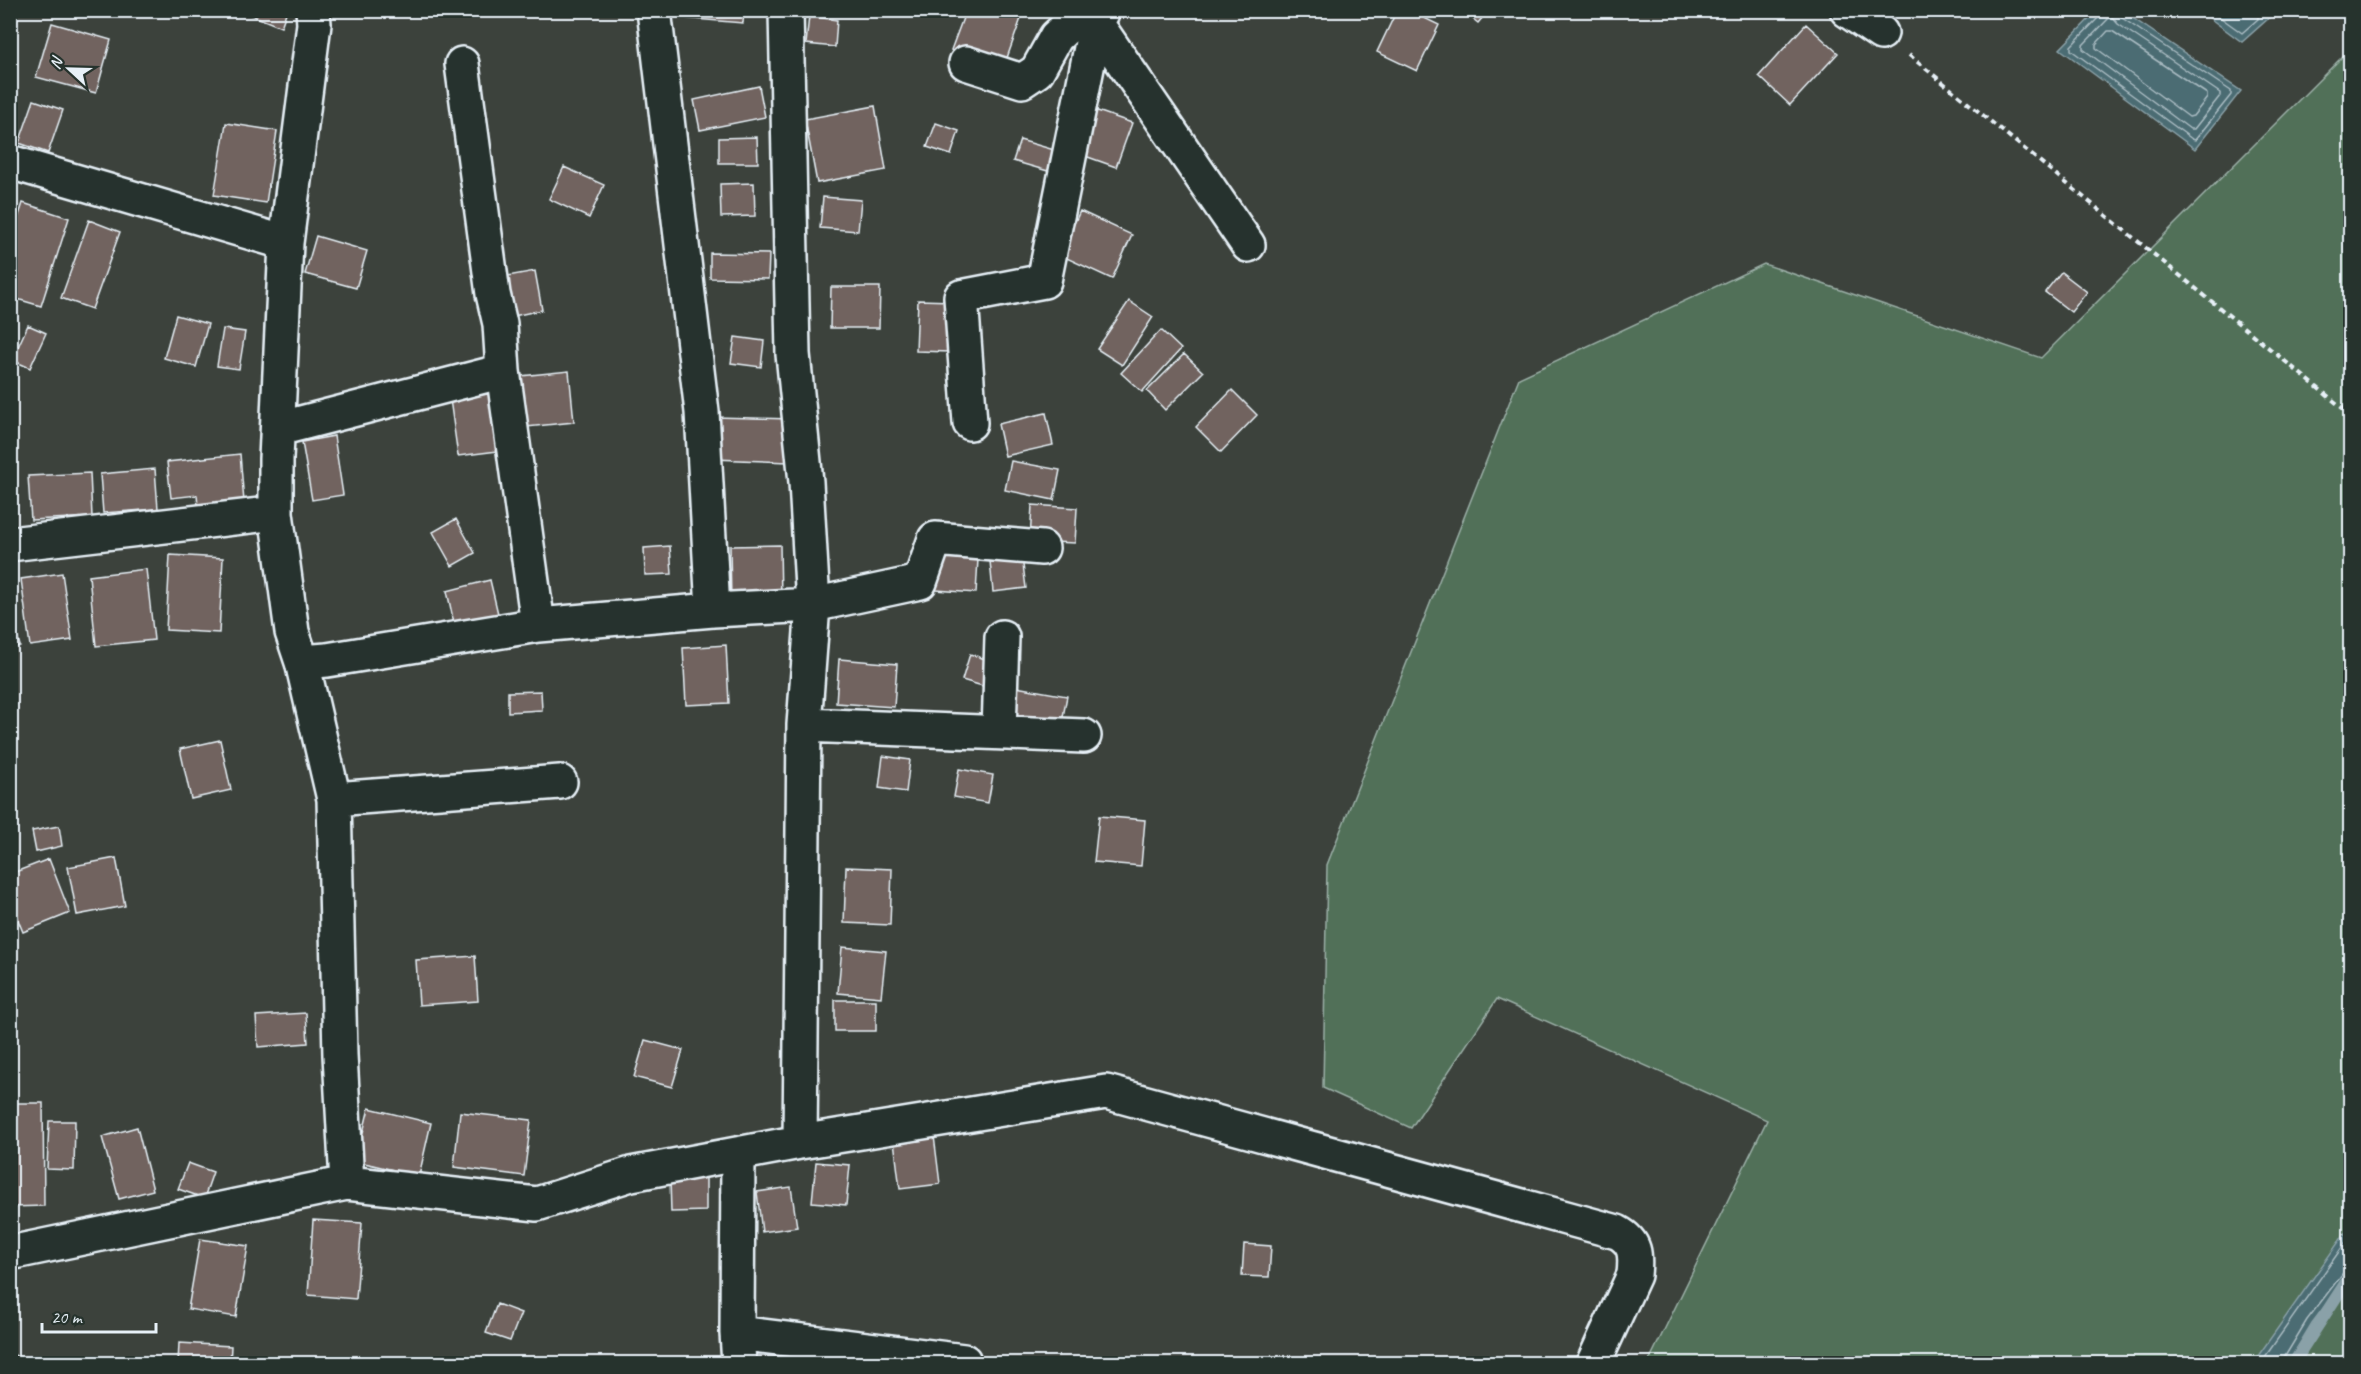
<svg xmlns="http://www.w3.org/2000/svg" width="2361" height="1374" viewBox="0 0 2361 1374" font-family="Caveat,sans-serif">
	<style>
		.green { fill: #517058; stroke: #9cb0a8; stroke-width: 1.5 }
		.water { fill: #4c6c73; stroke: #8aa1a8; stroke-width: 1.5 }
		.lines { fill: none; stroke-linecap: round; stroke-linejoin: round }
		.shore { stroke: #aabcc3; stroke-width: 1.5 }
		.stream { stroke: #8aa1a8; stroke-width: 12 }
		.building { fill: #71645e; stroke: #e8f1f8; stroke-width: 1.5 }
		.minor-casing { stroke: #e8f1f8; stroke-width: 38 }
		.path { stroke: #e8f1f8; stroke-width: 4; stroke-dasharray: 6 4.5; stroke-linecap: butt }
		.minor { stroke: #26332d; stroke-width: 33 }
	</style>
	<rect width="100%" height="100%" fill="#3c423c"/>
	<filter id="ink" filterUnits="userSpaceOnUse"><feTurbulence type="fractalNoise" baseFrequency=".0167" numOctaves="2"/><feDisplacementMap in="SourceGraphic" scale="12" xChannelSelector="R" yChannelSelector="G"/><feConvolveMatrix kernelMatrix="1 2 1 2 8 2 1 2 1" color-interpolation-filters="sRGB"/></filter>
	<g filter="url(#ink)">
		<path class="green" d="M2350 49V1363H1648L1767 1120 1497 999 1411 1128 1323 1088 1327 865 1519 378 1764 264 2041 358Z"/>
		<path class="water" d="M2097 11H2122L2241 91 2195 149 2060 49Z
			M2200 11H2260L2270 17 2242 42Z
			M2350 1226V1273L2312 1323 2288 1363H2253Z"/>
		<g class="lines">
			<path class="shore" d="M2101 10 2100 16 2071 46V50L2192 139 2195 140 2231 95V91L2122 18 2119 10
				M2210 10 2242 33 2258 19V10
				M2111 16 2118 24 2220 93V96L2194 129H2190L2083 49V45Z
				M2108 31H2112L2207 94V98L2193 116 2189 117 2096 48V44Z
				M2260 1364 2350 1236
				M2283 1364 2284 1358 2307 1320 2343 1273 2350 1270"/>
			<path class="stream" d="M2293 1364 2350 1276"/>
		</g>
		<path class="building" d="M239 10H287L281 27Z
			M683 10H744L743 23 683 18Z
			M966 10H1024L1003 69 951 50Z
			M1397 10H1408L1439 25 1417 71 1377 52Z
			M1462 10H1489L1478 23Z
			M809 16 837 20 835 47 806 44Z
			M52 23 111 40 96 93 36 77Z
			M1806 24 1838 53 1790 105 1759 76Z
			M759 86 765 117 700 130 694 100Z
			M34 100 63 110 48 153 19 143Z
			M875 106 886 170 817 183 805 119Z
			M1086 107 1132 123 1116 167 1071 151Z
			M226 123 277 131 266 203 214 195Z
			M936 123 959 131 951 155 927 147Z
			M757 137 758 163H719V138Z
			M1020 140 1061 152 1055 173 1013 161Z
			M564 167 604 185 589 218 549 199Z
			M754 183 755 216 721 217 720 184Z
			M823 197 861 200 858 231 820 228Z
			M23 203 69 218 41 306 10 297V242Z
			M1080 211 1132 235 1112 279 1060 255Z
			M89 220 120 232 92 309 61 298Z
			M316 236 367 251 356 288 305 274Z
			M710 253 769 254 768 279 710 278Z
			M535 271 542 310 504 318 497 278Z
			M2061 272 2087 292 2071 312 2045 292Z
			M831 287H880L879 328H830Z
			M918 300 952 301 950 352 916 351Z
			M1129 301 1153 317 1122 365 1097 349Z
			M176 315 208 324 196 367 164 358Z
			M28 325 46 333 30 368 12 360Z
			M223 329 245 332 239 369 217 366Z
			M1161 330 1181 349 1142 392 1121 373Z
			M735 337 764 341 761 367 731 363Z
			M1184 354 1203 372 1165 410 1147 391Z
			M569 371 574 422 517 428 511 377Z
			M497 386 505 450 458 456 449 392Z
			M1232 390 1257 415 1221 452 1196 427Z
			M1046 413 1053 445 1005 456 998 424Z
			M715 417 791 419 789 462 714 459Z
			M334 436 343 495 312 500 302 442Z
			M240 454 244 502 198 506 197 495 171 498 167 462Z
			M1011 461 1060 470 1054 500 1005 490Z
			M155 469 158 509 103 513 100 474Z
			M90 473 92 517 31 520 28 476Z
			M1032 505 1077 508 1075 543 1030 541Z
			M456 519 475 553 452 566 433 532Z
			M780 545 781 600 731 602 730 546Z
			M670 546 672 574 645 575 644 548Z
			M170 555 223 558 219 633 166 630Z
			M938 557 978 559 976 593 936 590Z
			M1022 557 1026 588 993 592 990 561Z
			M146 569 154 640 96 646 89 576Z
			M62 573 72 640 30 646 21 579Z
			M490 580 499 618 455 628 447 591Z
			M10 610 20 646 10 648Z
			M726 645 729 703 686 705 683 648Z
			M970 654 994 662 986 687 962 680Z
			M839 659 897 664 894 707 836 703Z
			M1016 687 1067 696 1061 727 1011 719Z
			M541 691 542 710 508 712V692Z
			M220 740 231 790 191 799 180 749Z
			M883 756 910 760 906 792 879 788Z
			M959 769 993 775 988 803 954 797Z
			M1099 816 1145 820 1141 866 1094 862Z
			M59 826 62 846 36 852 32 831Z
			M116 858 125 906 77 915 68 867Z
			M49 859 70 913 23 932 10 901V874Z
			M846 867 892 869 890 925 844 923Z
			M842 947 886 951 881 997 838 993Z
			M475 956 478 1001 419 1005 416 960Z
			M835 1000H876V1031H835Z
			M306 1013 308 1043 258 1047 256 1016Z
			M645 1040 683 1050 672 1087 634 1077Z
			M10 1103H43L44 1206 10 1207Z
			M369 1108 431 1123 419 1176 356 1161Z
			M460 1112 531 1120 524 1176 454 1167Z
			M49 1121H75L74 1170 47 1169Z
			M137 1127 153 1190 119 1199 102 1137Z
			M934 1136 940 1184 900 1189 894 1141Z
			M816 1162 850 1165 846 1205 812 1202Z
			M188 1163 213 1172 204 1198 178 1189Z
			M706 1178V1211L671 1212 670 1179Z
			M791 1187 797 1227 762 1232 757 1192Z
			M313 1220 362 1223 356 1299 308 1295Z
			M200 1239 248 1246 236 1317 188 1309Z
			M1244 1244 1271 1246 1269 1277 1242 1276Z
			M497 1304 521 1313 510 1341 486 1333Z
			M179 1343 231 1346 230 1364H178Z
			M10 1353 33 1364H10Z"/>
		<g class="lines">
			<defs>
				<path id="minor" d="M654 10 702 412 713 610
					M786 10 793 354 806 482 813 605 804 725 800 1142
					M1847 10 1881 33
					M1096 23 1248 245
					M966 63 1022 81 1037 71 1056 37 1075 19 1102 13
					M462 64 493 294 500 324 503 371 538 625
					M10 162 286 243 276 459V513L292 632 302 662 327 660 538 625 713 610 813 605 920 582 935 539 1042 548
					M286 243 314 24 313 10
					M970 423 961 297 1044 281 1096 23 1103 10
					M278 429 503 371
					M10 544 276 513
					M302 662 334 799 340 1055 347 1183
					M804 725 1084 736
					M999 732 1002 637
					M334 799 560 782
					M738 1154 737 1333 739 1364
					M10 1253 347 1183 537 1204 631 1174 800 1142 1106 1092 1617 1232C1636 1242 1636 1255 1634 1275L1593 1364
					M737 1333 964 1361"/>
			</defs>
			<use href="#minor" class="minor-casing"/>
			<path class="path" d="M1909 55 2350 414"/>
			<use href="#minor" class="minor"/>
		</g>
	</g>
	<rect width="2361" height="1374" fill="none" stroke="#26332d" stroke-width="36"/>
	<rect x="18" y="18" width="2325" height="1338" fill="none" stroke="#e8f1f8" stroke-width="2" filter="url(#ink)"/>
	<g transform="translate(69 69) rotate(292)" stroke="#26332d" stroke-width="4.5" paint-order="stroke">
	<path d="M0-4.5L10 22L0 15L-10 22Z" fill="#e8f1f8"/>
	<text y="-9" font-size="16" font-weight="bold" text-anchor="middle" fill="#e8f1f8">N</text>
	</g>
	<path d="M42 1323v9h114v-9" fill="none" stroke="#e8f1f8" stroke-width="3"/>
	<text x="51" y="1323" font-size="18" fill="#e8f1f8" stroke="#26332d" stroke-width="4.5" paint-order="stroke">20 m</text>
</svg>
